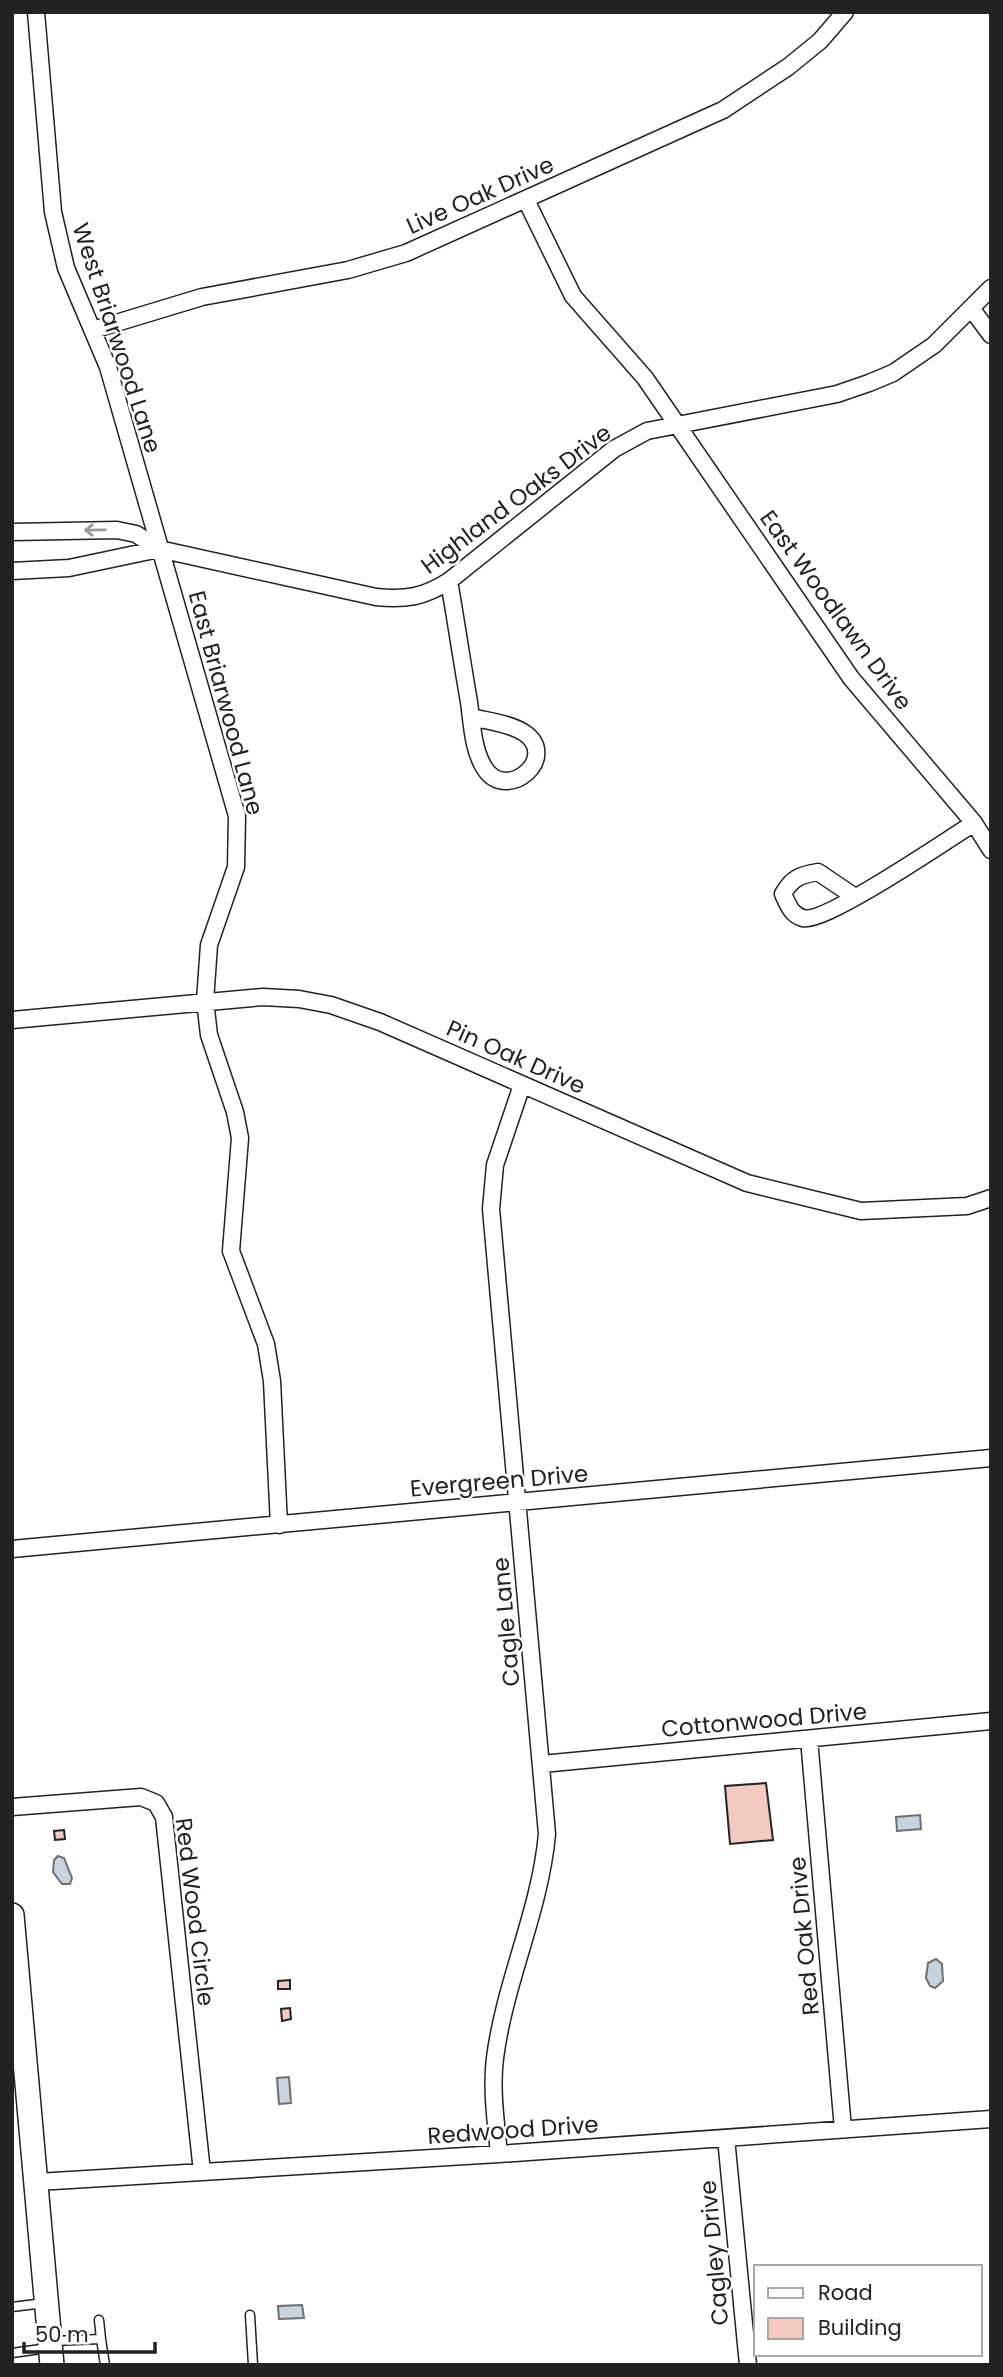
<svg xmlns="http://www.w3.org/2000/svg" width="1003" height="2377" viewBox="0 0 1003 2377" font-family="Poppins,sans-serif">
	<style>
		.water { fill: #c7d3dd; stroke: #6f6f6f; stroke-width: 2 }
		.building { fill: #f3c9c0; stroke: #222; stroke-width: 2 }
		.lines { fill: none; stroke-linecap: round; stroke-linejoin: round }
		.lane-casing { stroke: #222; stroke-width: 11 }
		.street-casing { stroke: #222; stroke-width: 19 }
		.secondary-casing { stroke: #222; stroke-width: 26 }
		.lane { stroke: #fff; stroke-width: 8 }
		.street { stroke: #fff; stroke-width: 16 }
		.secondary { stroke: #fff; stroke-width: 23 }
		.oneway { stroke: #9c9c9c }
		.labels { text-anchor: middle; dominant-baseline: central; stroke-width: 5; stroke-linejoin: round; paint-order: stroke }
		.street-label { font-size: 23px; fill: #222; stroke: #fff }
	</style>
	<rect width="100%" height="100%" fill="#fff"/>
	<path class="water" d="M920 1815 921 1829 897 1831 896 1817Z
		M58 1856 64 1858 72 1878 70 1884H62L53 1872 54 1860Z
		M936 1959 942 1964 943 1981 935 1988 930 1986 926 1978 928 1963Z
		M289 2077 291 2103 279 2104 277 2078Z
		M302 2305 304 2318 279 2319 278 2306Z"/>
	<path class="building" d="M766 1783 773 1840 730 1844 725 1786Z
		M64 1830 65 1839 55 1840 54 1831Z
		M290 1980V1989H278V1981Z
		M290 2008 291 2019 282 2021 281 2009Z"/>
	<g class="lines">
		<defs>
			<path id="lane" d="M12 2307 44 2303
				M250 2315 253 2365
				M99 2320 101 2339
				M53 2341 101 2339 105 2365
				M12 2353 48 2348"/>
			<path id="street" d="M36 12 53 212 66 268 108 367 237 816 236 867 209 945 205 1001 209 1035 235 1112 240 1138 231 1251 266 1344 272 1381 279 1525
				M526 200 573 296 645 378 851 678 974 823 991 850
				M971 308 991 335
				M93 330 202 297 348 270 406 253 723 110 788 67 820 41 845 12
				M12 532 117 530 136 534 159 549 376 597C406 600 424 597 449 581L614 449 647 431 837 394 869 383 893 373 934 345 991 288
				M12 571 69 568 159 549
				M449 581C456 621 462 662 469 702 472 724 473 751 485 769 508 803 561 756 523 732 508 723 487 721 471 717
				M855 897 818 872C800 875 792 878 783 894 788 904 791 915 803 918 824 924 949 839 974 823
				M12 1020 263 997 299 999 331 1005 380 1022 747 1183 861 1211 967 1206 991 1198
				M12 1549 991 1458
				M809 1739 843 2129
				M542 1764 991 1721
				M12 1807 141 1797 156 1803 164 1817 202 2172
				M726 2138 748 2365
				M499 2154C496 2123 491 2089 495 2058 505 1981 540 1911 547 1834L491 1209 495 1165 522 1085
				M37 2182 499 2154 991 2119"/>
			<path id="secondary" d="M12 1915 52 2365"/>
		</defs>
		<use href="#lane" class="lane-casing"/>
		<use href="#street" class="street-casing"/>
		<use href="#secondary" class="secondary-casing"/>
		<use href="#lane" class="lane"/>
		<use href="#street" class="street"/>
		<use href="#secondary" class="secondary"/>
	</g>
	<defs><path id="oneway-shaft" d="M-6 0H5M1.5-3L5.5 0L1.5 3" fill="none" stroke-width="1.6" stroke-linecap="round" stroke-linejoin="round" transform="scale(1.75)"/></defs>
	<use class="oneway" href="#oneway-shaft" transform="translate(95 530) rotate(179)"/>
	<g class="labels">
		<g class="street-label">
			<text transform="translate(480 195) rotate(-24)">Live Oak Drive</text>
			<text transform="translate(117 338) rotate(72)">West Briarwood Lane</text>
			<text transform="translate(516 499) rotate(-37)">Highland Oaks Drive</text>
			<text transform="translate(836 610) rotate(54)">East Woodlawn Drive</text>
			<text transform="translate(226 703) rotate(75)">East Briarwood Lane</text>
			<text transform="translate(516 1057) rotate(24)">Pin Oak Drive</text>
			<text transform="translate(499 1481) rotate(-5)">Evergreen Drive</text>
			<text transform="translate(506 1622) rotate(-95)">Cagle Lane</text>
			<text transform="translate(764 1720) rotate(-5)">Cottonwood Drive</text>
			<text transform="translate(195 1912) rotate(83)">Red Wood Circle</text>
			<text transform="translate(804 1936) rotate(-95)">Red Oak Drive</text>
			<text transform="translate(513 2130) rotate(-4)">Redwood Drive</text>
			<text transform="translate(714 2253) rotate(-95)">Cagley Drive</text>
		</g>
	</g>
	<rect width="1003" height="2377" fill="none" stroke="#222222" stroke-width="28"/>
	<rect x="754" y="2265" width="228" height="91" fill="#ffffff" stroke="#a7a7a7" stroke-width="2"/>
	<rect x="768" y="2288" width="35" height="10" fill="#ffffff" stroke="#a7a7a7" stroke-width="2"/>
	<text x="818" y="2300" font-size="21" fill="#222222">Road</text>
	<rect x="768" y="2318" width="35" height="21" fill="#f3c9c0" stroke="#a7a7a7" stroke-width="2"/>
	<text x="818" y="2335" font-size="21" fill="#222222">Building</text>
	<path d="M24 2342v10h131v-10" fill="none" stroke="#222222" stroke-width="3.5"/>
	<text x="35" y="2342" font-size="21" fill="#222222" stroke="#ffffff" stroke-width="5" paint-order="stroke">50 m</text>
</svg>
